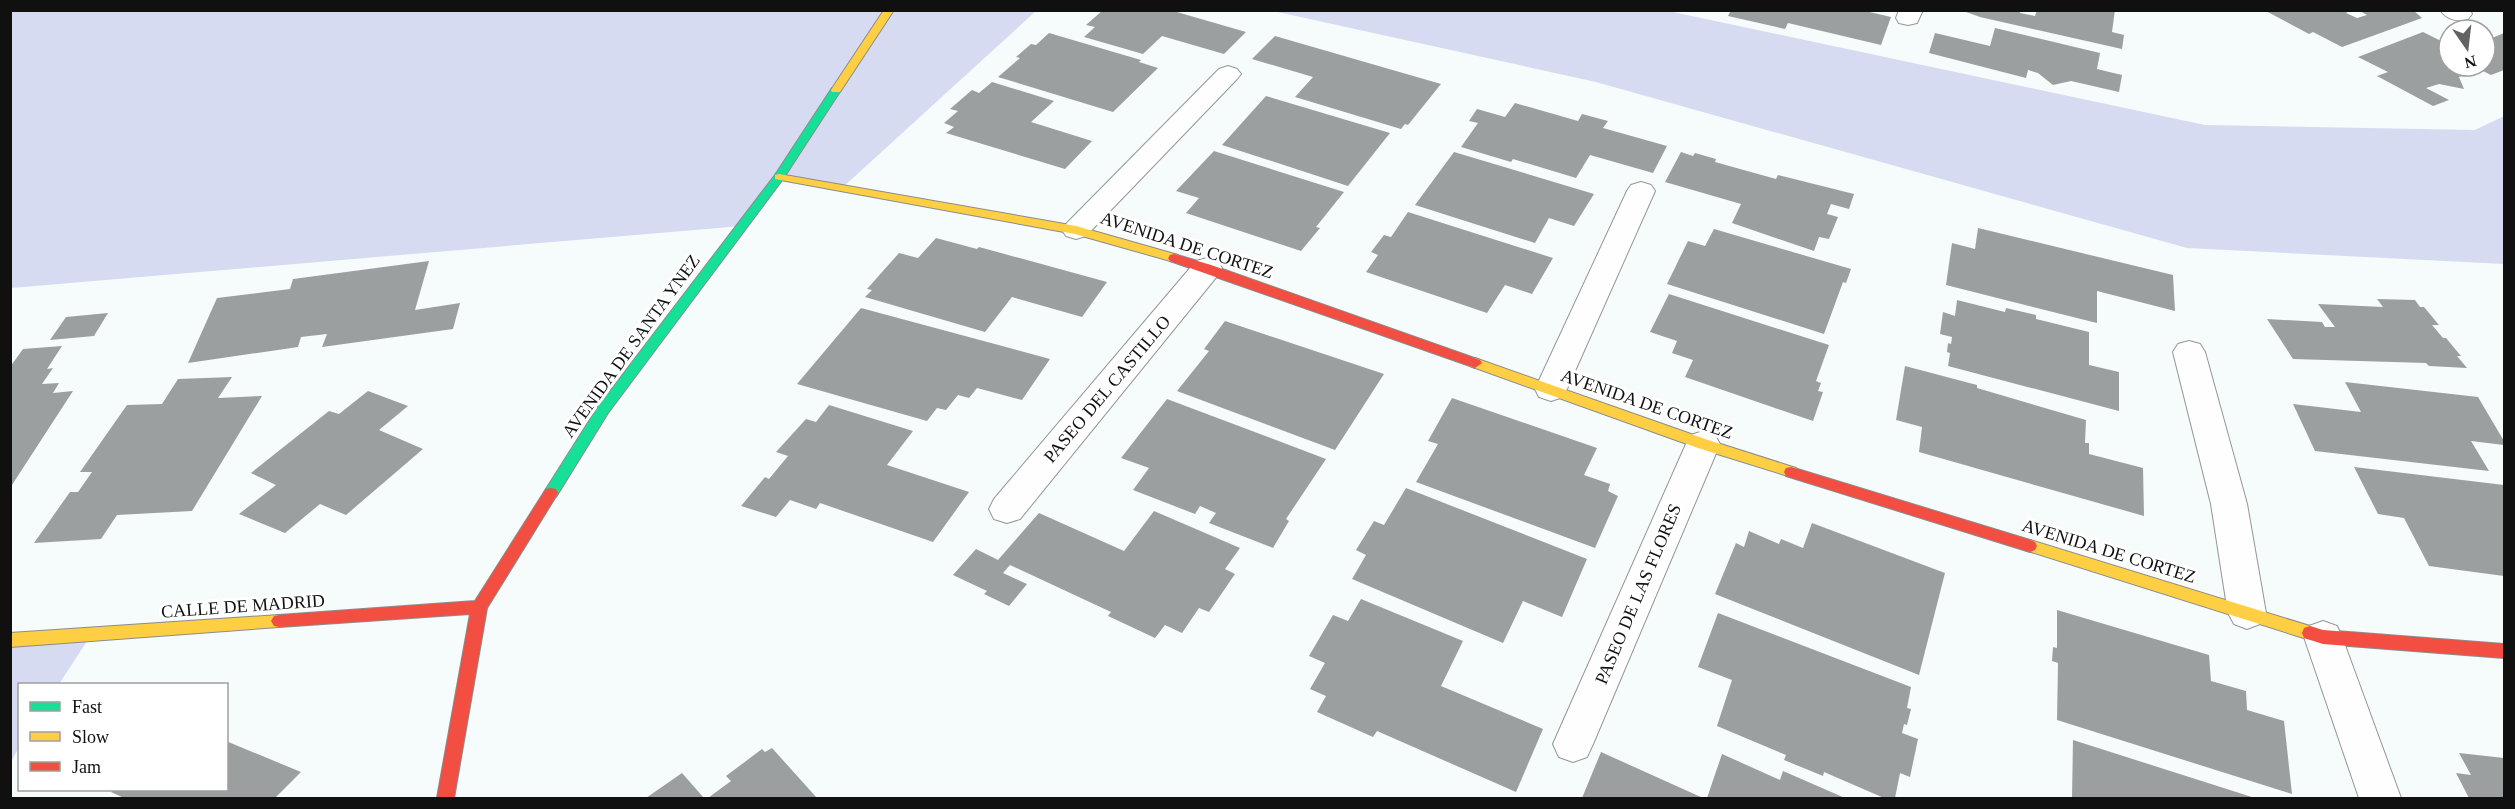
<svg xmlns="http://www.w3.org/2000/svg" width="2515" height="809" viewBox="0 0 2515 809" font-family="Georgia,serif">
	<style>
		.green { fill: #d6dbf2 }
		.building { fill: #9b9f9f }
		.lines { fill: none; stroke-linecap: round; stroke-linejoin: round }
		.street-casing { stroke: #949696; stroke-width: 2 }
		.fast-casing { stroke: #8a8c8d; stroke-width: 2 }
		.slow-casing { stroke: #8a8c8d; stroke-width: 2 }
		.jam-casing { stroke: #8a8c8d; stroke-width: 2 }
		.street { fill: #fefeff; fill-rule: evenodd }
		.fast { fill: #16e098; fill-rule: evenodd }
		.slow { fill: #ffcf43; fill-rule: evenodd }
		.jam { fill: #f24e42; fill-rule: evenodd }
		.labels { text-anchor: middle; dominant-baseline: central; stroke-width: 6; stroke-linejoin: round; paint-order: stroke }
		.street-label { font-size: 18px; fill: #101010; stroke: #fff }
	</style>
	<rect width="100%" height="100%" fill="#f6fbfc"/>
	<path class="green" d="M11 11H1036L842 188 779 177 742 226 11 288Z
		M1273 11H1668L2205 125 2475 130 2504 116V264L2187 248 1596 82Z
		M91 635 59 684H20L19 747 11 762V640Z"/>
	<path class="building" d="M1103 10H1170L1246 32 1224 54 1162 36 1143 54 1084 37 1095 27 1086 25Z
		M1731 10H1861L1891 17 1881 45 1788 23 1785 29 1728 16Z
		M1967 10H2021L2020 13 2035 16 2037 10H2115L2112 32 2124 35 2122 49 1980 17 1966 12Z
		M2264 10H2351L2346 13 2357 18 2367 15 2358 10H2413L2422 18 2342 47 2313 32 2309 34Z
		M1995 28 2100 53 2097 69 2122 75 2119 92 2071 81 2053 85 2038 73 2028 70 2026 78 1929 53 1935 33 1990 46Z
		M2423 32 2449 45V66H2485V41L2504 33V70L2491 75 2479 69 2459 77 2464 89 2439 84 2426 88 2449 100 2433 106 2377 76 2388 72 2358 57Z
		M1049 33 1141 60 1139 62 1158 68 1113 112 998 77 1020 58 1016 57 1031 44 1036 45Z
		M1275 36 1441 84 1408 125 1405 124 1401 129 1295 97 1313 77 1252 59Z
		M992 82 1054 101 1031 122 1092 141 1065 169 946 133 954 127 944 123 958 111 950 109 972 90 979 93Z
		M1266 96 1390 133 1348 186 1222 145Z
		M1515 103 1578 121 1582 114 1608 121 1603 128 1667 146 1653 173 1590 155 1576 178 1513 159 1511 162 1461 147 1478 123 1469 121 1477 109 1505 117Z
		M1214 151 1344 192 1316 227 1320 228 1301 251 1186 213 1199 198 1176 191Z
		M1454 152 1594 194 1574 226 1549 218 1535 243 1415 205Z
		M1681 152 1693 156 1695 153 1716 159 1715 162 1776 179 1778 175 1854 194 1849 209 1831 204 1827 214 1838 217 1829 239 1819 237 1814 251 1732 223 1741 204 1665 182Z
		M1408 212 1553 258 1532 294 1505 285 1487 313 1366 272 1378 255 1371 252 1384 235 1391 237Z
		M1978 228 2173 275 2175 311 2097 291V323L1946 285 1952 243 1975 249Z
		M1714 229 1851 269 1846 283 1843 282 1824 334 1667 284 1688 241 1705 246Z
		M936 238 977 249 979 247 1107 282 1082 317 1012 297 985 332 865 297 872 290 867 289 899 253 918 258Z
		M429 261 415 310 460 303 453 329 322 347 327 334 301 337 298 347 188 363 217 298 290 289 293 279Z
		M1669 294 1829 345 1816 381 1821 383 1818 391 1823 392 1813 421 1685 377 1693 360 1672 353 1677 341 1650 332Z
		M2377 299 2415 300 2420 307H2424L2439 325H2432L2443 338H2446L2461 356H2457L2467 368 2429 366 2426 363 2293 359 2267 319 2322 322 2325 327H2335L2318 304 2383 307Z
		M1957 300 2005 312 2006 308 2036 315V319L2089 332V365L2119 372V411L1948 366 1950 353 1947 352 1948 343 1951 344 1952 337 1940 334 1943 312 1955 316Z
		M861 308 1050 359 1022 400 977 388 969 398 958 395 946 410 937 408 927 421 797 384Z
		M108 313 94 336 50 340 66 317Z
		M1225 321 1384 374 1335 450 1177 391 1209 351 1204 349Z
		M62 346 47 369 53 368 42 384 59 383 53 393 73 391 10 488V367L23 349Z
		M1905 366 1977 385V388L2086 420 2085 443H2089V454L2143 468 2144 516 1919 452 1922 427 1896 420Z
		M232 377 218 398 262 396 192 511 117 515 101 539 34 543 70 492H78L92 472H80L127 405 162 404 178 379Z
		M2345 382 2478 397 2504 441V445L2471 441 2489 471 2315 451 2293 404 2361 412Z
		M368 391 408 406 379 430 423 449 346 515 320 504 285 533 239 514 276 485 251 473 329 411 339 414Z
		M1452 398 1597 448 1584 475 1610 484 1608 491 1618 496 1595 548 1416 482 1438 444 1428 441Z
		M1167 399 1326 459 1286 519 1289 521 1273 548 1209 523 1216 513 1200 506 1195 514 1133 490 1149 468 1121 458Z
		M829 405 913 431 887 465 969 492 933 542 820 503 816 509 790 500 776 517 741 506 765 477 769 479 788 456 776 452 806 419 816 422Z
		M2354 467 2504 485V576L2429 566 2404 518 2378 514Z
		M1406 488 1587 559 1562 617 1523 601 1503 643 1352 579 1366 555 1356 550 1374 521 1384 525Z
		M1154 511 1240 548 1225 569 1235 574 1209 612 1199 608 1182 633 1165 625 1155 638 1108 616 1111 612 1010 565 1003 573 1027 584 1009 606 984 594 987 591 953 575 976 549 998 560 1039 513 1124 551Z
		M1812 523 1945 573 1919 675 1715 594 1736 543 1744 547 1749 531 1779 544 1781 539 1803 548Z
		M1361 599 1463 641 1441 686 1543 729 1516 792 1377 731 1373 737 1317 712 1326 696 1310 689 1325 663 1309 656 1333 615 1348 621Z
		M2057 610 2209 655 2211 681 2246 691 2247 710 2284 721 2292 794 2057 720 2058 663 2052 661 2053 647 2057 648Z
		M1718 613 1911 687 1907 708 1911 709 1907 725 1904 724 1902 733 1918 739 1910 777 1900 773 1895 798H1884L1824 772 1823 776 1784 760 1786 755 1717 726 1732 680 1698 667Z
		M2073 740 2255 798H2072Z
		M226 741 301 772 275 798H124L111 792 113 790H226Z
		M772 748 817 798H708L731 781 726 776 762 749 765 752Z
		M1601 752 1703 798H1582Z
		M2459 753 2504 758V798H2469L2456 773 2471 775Z
		M1722 754 1780 780 1783 771 1845 798H1707Z
		M682 773 704 798H646Z"/>
	<g class="lines">
		<defs>
			<path id="street" d="M1899 10H1923L1917 23 1908 25 1899 23 1896 18Z
				M2440 10H2470L2472 14 2468 19C2458 22 2447 20 2440 10Z
				M1228 66 1237 69 1241 74 1237 79 1086 236 1076 239 1066 236 1062 230 1066 224 1219 69Z
				M1641 182 1651 185 1655 191 1567 389 1563 397 1551 401 1539 397 1535 389 1627 191 1631 185Z
				M1207 258 1218 261 1222 268 1218 275 1020 519 1007 523 994 519 989 509 994 499 1196 261Z
				M2189 341 2200 344 2205 352 2247 504 2266 613 2260 624 2247 629 2234 624 2228 613 2211 504 2173 352 2178 344Z
				M1703 431 1715 435 1720 444 1593 744 1587 757 1573 762 1559 757 1553 744 1686 444 1691 435Z
				M2323 621 2337 626 2342 637 2401 798H2359L2304 637 2309 626Z"/>
			<path id="fast" d="M836 87 841 90 783 179 608 413 556 497H546L544 493 546 489 598 407 775 175 832 88Z"/>
			<path id="slow" d="M884 10H894L840 92H832L831 90Z
				M779 174 1076 226 1178 255 1180 258 1174 262 1075 234 775 179V175Z
				M1475 358 1708 440 1796 468 1798 472 1796 476 1791 477 1698 448 1470 366 1468 363Z
				M2030 540 2310 626 2316 628 2318 633 2316 638 2310 640 2025 550 2023 546 2025 542Z
				M279 615 284 616 287 621 284 626 279 627 10 647V633Z"/>
			<path id="jam" d="M1174 254 1211 265 1480 360 1482 363 1475 368 1470 366 1170 261 1168 258 1170 255Z
				M1791 467 2030 540 2035 542 2037 546 2035 550 2030 552 1786 476 1784 472 1786 468Z
				M551 488 556 489 558 493 487 608 454 798H437L470 614 279 627 274 626 271 621 274 616 279 615 475 601 546 489Z
				M2310 626 2323 630 2504 644V658L2323 644 2304 638 2302 633 2304 628Z"/>
		</defs>
		<use href="#street" class="street-casing"/>
		<use href="#fast" class="fast-casing"/>
		<use href="#slow" class="slow-casing"/>
		<use href="#jam" class="jam-casing"/>
		<use href="#street" class="street"/>
		<use href="#fast" class="fast"/>
		<use href="#slow" class="slow"/>
		<use href="#jam" class="jam"/>
	</g>
	<g class="labels">
		<g class="street-label">
			<text transform="translate(1187 245) rotate(18)">AVENIDA DE CORTEZ</text>
			<text transform="translate(631 346) rotate(-54)">AVENIDA DE SANTA YNEZ</text>
			<text transform="translate(1107 389) rotate(-50)">PASEO DEL CASTILLO</text>
			<text transform="translate(1647 404) rotate(19)">AVENIDA DE CORTEZ</text>
			<text transform="translate(2109 551) rotate(17)">AVENIDA DE CORTEZ</text>
			<text transform="translate(1638 594) rotate(-67)">PASEO DE LAS FLORES</text>
			<text transform="translate(243 606) rotate(-4)">CALLE DE MADRID</text>
		</g>
	</g>
	<rect width="2515" height="809" fill="none" stroke="#101010" stroke-width="24"/>
	<rect x="18" y="683" width="210" height="108" fill="#ffffff" stroke="#9f9f9f" stroke-width="1.5"/>
	<rect x="30" y="702" width="30" height="9" fill="#16e098" stroke="#9f9f9f" stroke-width="1.5"/>
	<text x="72" y="713" font-size="18" fill="#101010">Fast</text>
	<rect x="30" y="732" width="30" height="9" fill="#ffcf43" stroke="#9f9f9f" stroke-width="1.5"/>
	<text x="72" y="743" font-size="18" fill="#101010">Slow</text>
	<rect x="30" y="762" width="30" height="9" fill="#f24e42" stroke="#9f9f9f" stroke-width="1.5"/>
	<text x="72" y="773" font-size="18" fill="#101010">Jam</text>
	<g transform="translate(2467 48) rotate(166)"><circle r="28" fill="#ffffff" stroke="#9f9f9f" stroke-width="1.5"/>
	<path d="M0-4.5L10 22L0 15L-10 22Z" fill="#606263"/>
	<text y="-9" font-size="16" font-weight="bold" text-anchor="middle" fill="#101010">N</text>
	</g>
</svg>
